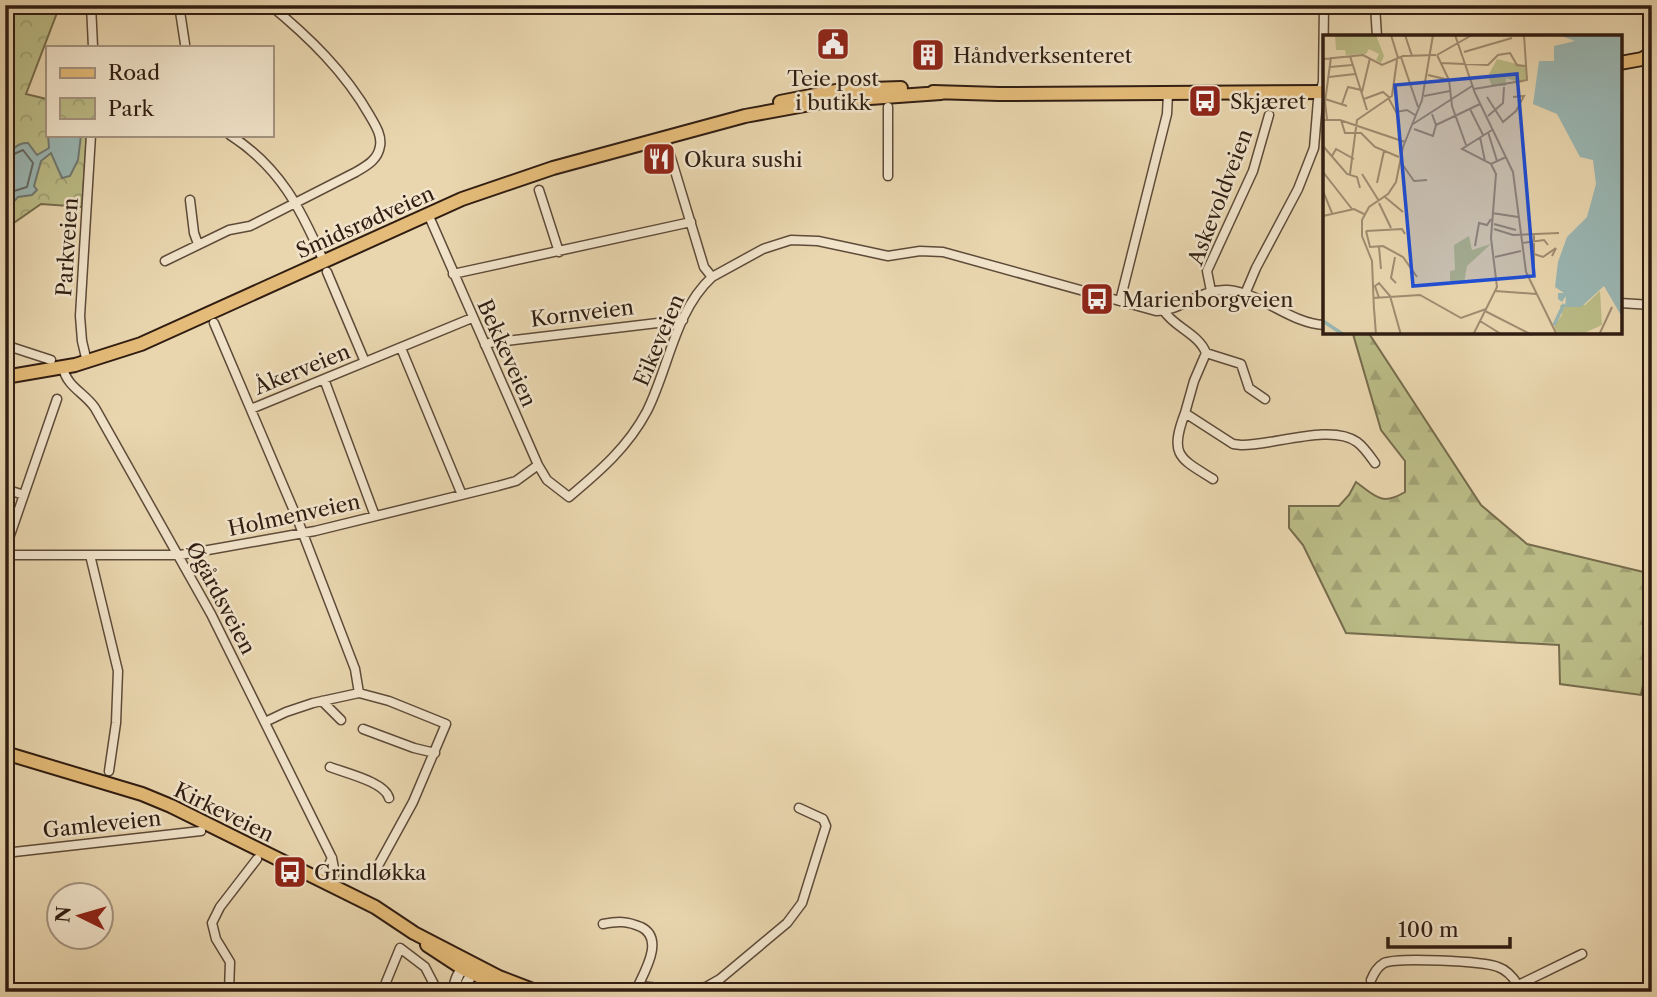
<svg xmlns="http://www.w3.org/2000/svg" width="1657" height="997" viewBox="0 0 1657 997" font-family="'Libre Caslon Text',serif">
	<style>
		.forest { fill: url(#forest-firs); stroke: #766c4c; stroke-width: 2 }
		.park { fill: url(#park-crowns); stroke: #766c4c; stroke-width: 2 }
		.water { fill: #9ab7b4; stroke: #707973; stroke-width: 2 }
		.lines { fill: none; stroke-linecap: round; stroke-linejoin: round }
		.shore { stroke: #656a63; stroke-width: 2 }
		.minor-casing { stroke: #5e4b39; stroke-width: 11 }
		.tertiary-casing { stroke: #5e4b39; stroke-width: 13 }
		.primary-casing { stroke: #301d12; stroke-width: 16 }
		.minor { stroke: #f1e4cb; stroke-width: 8 }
		.tertiary { stroke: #f1e4cb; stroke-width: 10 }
		.primary { stroke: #e4bb78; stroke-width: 12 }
		.labels { text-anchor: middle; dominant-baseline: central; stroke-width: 5; stroke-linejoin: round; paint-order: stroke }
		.poi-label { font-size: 21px; fill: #301d12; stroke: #f1e4cb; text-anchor: start }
		.street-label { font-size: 21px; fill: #301d12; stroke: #f1e4cb }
		.inset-river { fill: none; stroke: #9ab7b4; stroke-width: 3.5 }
		.inset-road { fill: none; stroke: #9f8c70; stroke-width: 2 }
		.view { fill: #1d4ed8; fill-opacity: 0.15; stroke: #1d4ed8; stroke-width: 3.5 }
		.inset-edge { fill: none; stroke: #301d12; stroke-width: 3.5 }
	</style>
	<defs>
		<pattern id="forest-firs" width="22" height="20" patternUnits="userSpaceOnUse" patternTransform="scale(1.75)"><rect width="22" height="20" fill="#bbbc87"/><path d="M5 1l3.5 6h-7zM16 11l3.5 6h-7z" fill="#a1a174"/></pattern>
		<pattern id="park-crowns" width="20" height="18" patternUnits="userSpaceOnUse" patternTransform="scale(1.75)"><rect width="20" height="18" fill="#bbbc87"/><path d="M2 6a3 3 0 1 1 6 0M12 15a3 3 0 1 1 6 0" fill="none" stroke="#a1a174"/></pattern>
	</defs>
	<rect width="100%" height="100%" fill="#e9d6af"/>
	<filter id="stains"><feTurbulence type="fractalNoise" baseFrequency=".00286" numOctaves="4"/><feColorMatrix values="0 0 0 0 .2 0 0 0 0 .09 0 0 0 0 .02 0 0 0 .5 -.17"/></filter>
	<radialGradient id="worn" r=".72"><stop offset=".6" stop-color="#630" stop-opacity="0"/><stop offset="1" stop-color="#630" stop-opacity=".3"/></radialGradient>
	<path class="forest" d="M1368 332 1481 505 1527 544 1652 574V641L1641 695 1560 684 1559 645 1346 633 1303 545 1289 528V506H1339L1349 495 1356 482C1376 497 1382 506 1405 492V461L1381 430 1353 334Z"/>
	<path class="park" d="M5 5H60L26 94 47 99V135H87L82 207 41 204 5 229Z"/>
	<path class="water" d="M48 135H81L78 160 70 176 62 178 51 153 41 161 34 186 37 190 32 195 18 197 5 211C5 188 0 142 28 143L37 155 49 148Z"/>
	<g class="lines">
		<path class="shore" d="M5 158 23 150 33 163 27 187 14 191 5 202"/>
		<defs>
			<path id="minor" d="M91 5 93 47
				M179 5 185 44
				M1375 5 1377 37
				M230 135C280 167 301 209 324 262
				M888 176V107
				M539 190 559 252
				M190 200 194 233 198 244
				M428 214 538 465 547 480 569 497C600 471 628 447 647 411 669 367 675 311 712 277L704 267 665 138
				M165 261 229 230 250 226 356 172C366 166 378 160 380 146 382 135 375 125 370 116 345 72 309 37 270 5
				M327 272 365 362
				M453 274 691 222
				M712 277 763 249 791 240 818 241 888 256 920 251 943 252 1156 311C1182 311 1201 288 1228 290 1262 293 1289 323 1324 325
				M1211 291 1207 271 1253 171 1269 115
				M1245 294 1256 268 1298 189 1314 148 1318 100 1323 82 1324 5
				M1120 301 1167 114 1168 93
				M1620 303 1652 305
				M1164 311C1174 327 1199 334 1206 353L1194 381 1185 413 1233 444 1241 445C1272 446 1331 423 1357 442 1364 447 1370 456 1375 463
				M214 323 297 518 355 669 359 693
				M5 345 51 360
				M485 345 489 343 683 320
				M401 348 462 495
				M1206 353 1241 364 1249 388 1265 399
				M87 362 82 341 80 316 91 135
				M63 368C67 387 85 393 95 408L211 614 332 858 335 873 331 885
				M324 379 375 516
				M251 409 472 318
				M1185 413C1169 455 1179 458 1213 479
				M5 489 24 495
				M5 555H180L315 531 498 486 516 481 538 465
				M7 555 8 541 57 399
				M90 555 118 671 116 723 109 771
				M322 701 341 720
				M265 722 286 712 313 703 359 693 389 701 446 724 413 802 373 875
				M363 729 414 748 435 753
				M330 767C345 773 385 782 389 798
				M5 853 201 831
				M318 878 327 869 332 858
				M603 924C618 921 627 921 641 927 664 938 646 969 638 986
				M1371 980C1374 973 1377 967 1384 963 1397 957 1483 961 1498 967 1507 970 1513 977 1518 985
				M229 992 230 962 216 939 212 923 220 907 257 859
				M382 992 400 948 425 967 438 992
				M635 992 638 986 671 989H694L706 987 720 979 787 923 802 903 826 826 823 819 799 808
				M1504 992 1582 954"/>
			<path id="tertiary" d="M454 992C455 978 459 970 471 963L472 973 462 992"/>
			<path id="primary" d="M1620 63 1642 59 1652 53
				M933 92 999 94 1324 92
				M780 102 841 90 901 88
				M5 377 75 365 141 344 462 199 553 168 745 116 827 101 941 93
				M5 753 142 794 171 806 375 907 414 933 499 977 538 992
				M427 945 462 968 512 992"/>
		</defs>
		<use href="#minor" class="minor-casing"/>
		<use href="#tertiary" class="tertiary-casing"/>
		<use href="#primary" class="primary-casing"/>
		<use href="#minor" class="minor"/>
		<use href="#tertiary" class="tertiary"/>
		<use href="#primary" class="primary"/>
	</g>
	<defs>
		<symbol id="civic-square" viewBox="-11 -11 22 22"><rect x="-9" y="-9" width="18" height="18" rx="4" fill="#8f2418" stroke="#f1e4cb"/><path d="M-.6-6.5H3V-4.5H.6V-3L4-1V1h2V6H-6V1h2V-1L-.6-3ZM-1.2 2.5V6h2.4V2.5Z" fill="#fff"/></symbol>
		<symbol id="building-square" viewBox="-11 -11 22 22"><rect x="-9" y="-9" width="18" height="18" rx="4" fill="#8f2418" stroke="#f1e4cb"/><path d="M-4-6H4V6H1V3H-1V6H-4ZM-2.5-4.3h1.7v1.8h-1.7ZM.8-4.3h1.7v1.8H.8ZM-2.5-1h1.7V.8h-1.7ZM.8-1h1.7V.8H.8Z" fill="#fff"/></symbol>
		<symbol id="bus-square" viewBox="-11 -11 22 22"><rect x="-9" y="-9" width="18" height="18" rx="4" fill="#8f2418" stroke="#f1e4cb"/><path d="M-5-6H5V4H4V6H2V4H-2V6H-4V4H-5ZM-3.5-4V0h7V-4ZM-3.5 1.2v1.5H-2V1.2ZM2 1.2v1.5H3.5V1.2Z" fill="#fff"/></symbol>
		<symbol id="restaurant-square" viewBox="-11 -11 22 22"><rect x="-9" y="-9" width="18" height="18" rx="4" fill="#8f2418" stroke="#f1e4cb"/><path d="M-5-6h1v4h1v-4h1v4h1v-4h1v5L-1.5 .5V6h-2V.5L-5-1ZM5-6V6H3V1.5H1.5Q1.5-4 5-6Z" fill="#fff"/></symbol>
	</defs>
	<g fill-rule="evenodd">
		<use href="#civic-square" x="814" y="25" width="38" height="38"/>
		<use href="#building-square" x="909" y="36" width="38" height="38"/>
		<use href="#bus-square" x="1186" y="82" width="38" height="38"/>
		<use href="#restaurant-square" x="640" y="140" width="38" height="38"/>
		<use href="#bus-square" x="1078" y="280" width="38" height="38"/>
		<use href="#bus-square" x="271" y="853" width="38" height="38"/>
	</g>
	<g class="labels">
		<g class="poi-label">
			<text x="953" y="55">Håndverksenteret</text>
			<text x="833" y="78" text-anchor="middle">Teie post<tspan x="833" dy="24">i butikk</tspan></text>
			<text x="1230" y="101">Skjæret</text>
			<text x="684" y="159">Okura sushi</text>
			<text x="1122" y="299">Marienborgveien</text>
			<text x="314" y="872">Grindløkka</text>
		</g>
		<g class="street-label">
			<text transform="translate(1220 197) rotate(-69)">Askevoldveien</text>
			<text transform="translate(365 222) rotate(-24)">Smidsrødveien</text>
			<text transform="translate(67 247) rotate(-86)">Parkveien</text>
			<text transform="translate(582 313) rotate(-7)">Kornveien</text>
			<text transform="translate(659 340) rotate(-67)">Eikeveien</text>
			<text transform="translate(507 353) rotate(66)">Bekkeveien</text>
			<text transform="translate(302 369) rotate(-22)">Åkerveien</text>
			<text transform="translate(294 515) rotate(-12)">Holmenveien</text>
			<text transform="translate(221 598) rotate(62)">Øgårdsveien</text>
			<text transform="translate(224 812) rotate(26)">Kirkeveien</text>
			<text transform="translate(102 824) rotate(-6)">Gamleveien</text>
		</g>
	</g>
	<g transform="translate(1323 35)">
		<rect width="299" height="299" fill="#e9d6af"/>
		<path d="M277 256 279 290 259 299H235L231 291 239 280 237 270H262Z" fill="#bbbc87"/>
		<path d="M53 0 61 21 58 28 53 25 56 19 46 14 43 19 23 20 22 15H13L12 0ZM146 201 149 215 168 209 144 231 141 248 127 246V236L132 235 131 210Z" fill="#bbbc87"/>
		<path d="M174 24 202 31 205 43 198 48 183 43V51H169L165 41Z" fill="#bbbc87"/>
		<path d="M236 0H299V282L281 251 258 272H242L243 261 239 267 235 264V258H241L232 252 235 227 244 202 264 182 273 149 270 125 257 122 234 79 210 69 216 26H231V11L252 6Z" fill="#9ab7b4"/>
		<path class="inset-river" d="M0 286 21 300M231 290 241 269"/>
		<path class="inset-road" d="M68 0 75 23M82 0 89 21M132 0 152 58 190 137 203 237 234 300M141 17 189 3M114 20 126 45 129 71 143 110M114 20 149 0M27 21 44 75M78 22 95 72M0 24 40 20 59 30 80 21 113 20M118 28 165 30 175 20 187 18 194 30 202 31M7 32 29 30M105 40 126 45M6 42 32 39M151 54 204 45 201 0M39 57 47 23M101 61 127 56M164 62 180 87 193 76 201 61 190 62M2 64 24 71M41 64 60 57 67 63M66 64 73 77 84 75 92 80M19 69 25 52 38 55M147 74 160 100M165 81 180 68 181 52M4 84 2 67 8 22M0 85H17L82 107M18 85 22 98H38L52 112 76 122M90 89 149 51M113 90 157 69M91 94 110 101 113 90 109 79M169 95 139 114 168 129 183 122M165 97 174 126M157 102 162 126M0 111 24 139 34 142 37 153M9 121 13 114 31 124M77 126 91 146 104 145M0 137 29 174M27 139 34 85 69 61 74 25M39 139 56 166M54 148 61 116M0 156 9 178M62 162 80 177M56 168 68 193M169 178 195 182M0 181 31 174 41 179M171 189 193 195M171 194 190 200 236 198M43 196 47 212 60 211 80 222 94 242M43 196 79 194 82 199M199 208 221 205 225 210M152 211 156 188 164 190 168 184M56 212 58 234M211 219 220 222 233 213 229 221M72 222 68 243 73 248M172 222 198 216M211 232V200M172 256 213 259M50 263 97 260 138 283 163 274M56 263 52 251 56 248 67 261 78 300M51 273 53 300M51 275 49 226 39 201V185L46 172 65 159 73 147 80 112 99 65 110 0M162 276 209 300M157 286 178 299M150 300 174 252 168 203 173 139 168 129M276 300 289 272"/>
		<path class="view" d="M194 39 211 241 90 251 72 50Z"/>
		<rect width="299" height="299" class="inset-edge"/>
	</g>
	<rect width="1657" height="997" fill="none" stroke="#e9d6af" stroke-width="28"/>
	<rect x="7" y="7" width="1643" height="983" fill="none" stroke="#301d12" stroke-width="3.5"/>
	<rect x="14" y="14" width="1629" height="969" fill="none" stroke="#301d12" stroke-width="2"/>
	<rect x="46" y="46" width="228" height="91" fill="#f1e4cb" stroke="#a49481" stroke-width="2"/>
	<rect x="60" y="68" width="35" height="10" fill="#e4bb78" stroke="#a49481" stroke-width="2"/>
	<text x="108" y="80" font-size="21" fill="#301d12">Road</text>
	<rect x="60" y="98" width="35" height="21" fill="url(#park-crowns)" stroke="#a49481" stroke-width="2"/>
	<text x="108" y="116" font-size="21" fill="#301d12">Park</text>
	<g transform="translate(80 916) rotate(275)"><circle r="33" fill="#f1e4cb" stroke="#a49481" stroke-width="2"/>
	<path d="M0-5L12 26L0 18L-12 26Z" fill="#8f2418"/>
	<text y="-10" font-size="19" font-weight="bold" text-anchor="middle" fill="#301d12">N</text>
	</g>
	<path d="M1388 937v10h122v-10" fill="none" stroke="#301d12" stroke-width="3.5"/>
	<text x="1398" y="937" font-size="21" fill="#301d12" stroke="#f1e4cb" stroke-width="5" paint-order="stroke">100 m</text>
	<rect width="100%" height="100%" filter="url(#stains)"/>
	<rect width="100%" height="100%" fill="url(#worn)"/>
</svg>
